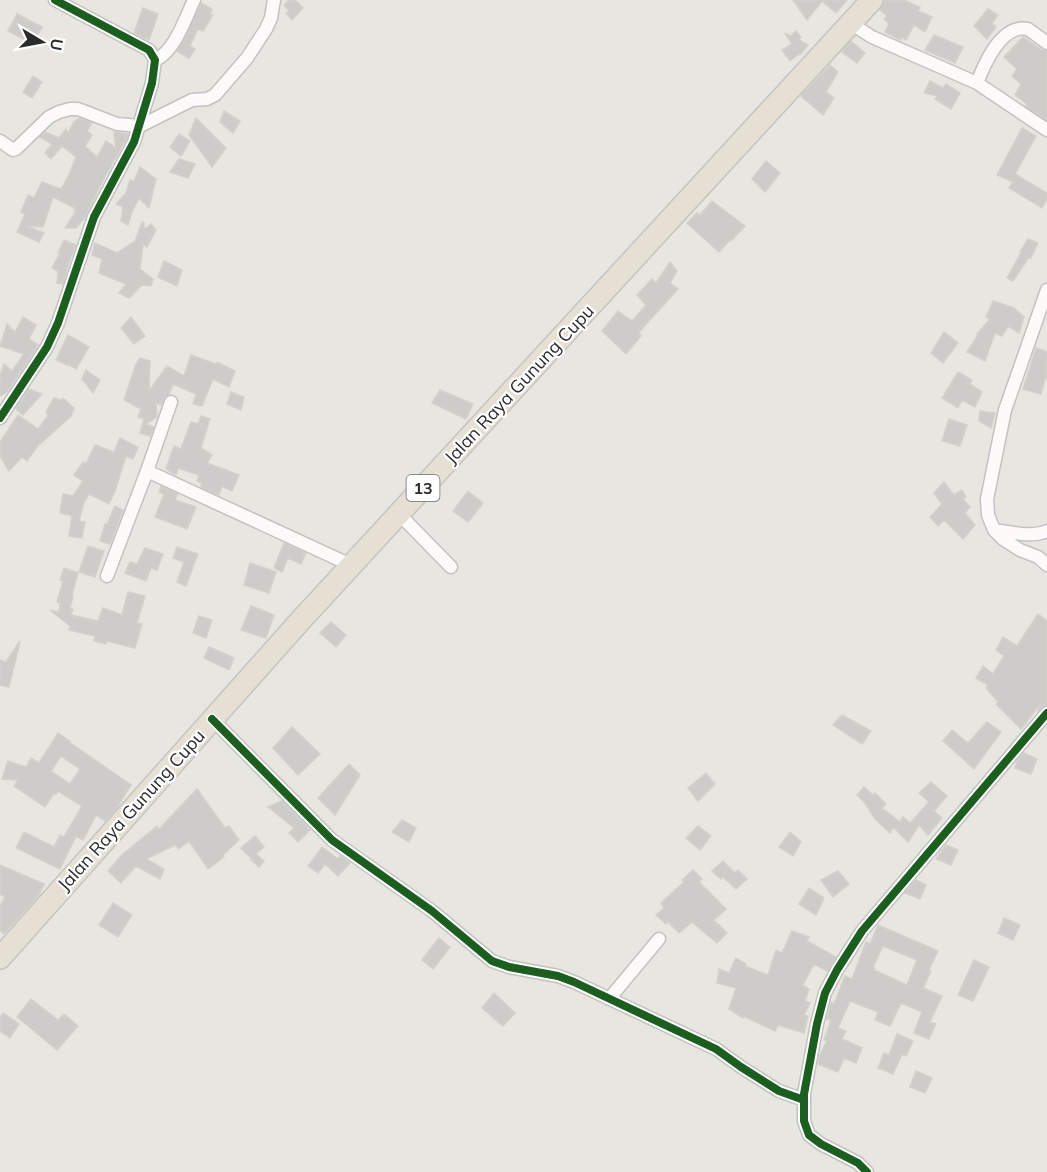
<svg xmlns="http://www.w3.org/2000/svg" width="1047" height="1172" viewBox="0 0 1047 1172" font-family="Mulish,sans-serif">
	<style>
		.building { fill: #cdccc8; stroke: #d3d1cc; stroke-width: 1.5; fill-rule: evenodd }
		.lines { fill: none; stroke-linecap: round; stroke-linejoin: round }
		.minor-casing { stroke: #c2c2c1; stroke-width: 15 }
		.trunk-casing { stroke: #c5c4c1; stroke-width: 24 }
		.minor { stroke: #fcfbfa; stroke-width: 12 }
		.trunk { stroke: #e6e0d4; stroke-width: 21 }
		.cycleway-casing { stroke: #fff; stroke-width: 11 }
		.cycleway { stroke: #1b5e20; stroke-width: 8 }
		.labels { text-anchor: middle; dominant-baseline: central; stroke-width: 4.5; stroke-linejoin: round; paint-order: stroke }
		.shield { fill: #fff; stroke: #6b6b6b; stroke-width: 1.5 }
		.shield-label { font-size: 16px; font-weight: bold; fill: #2b2b2b }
		.street-label { font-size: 18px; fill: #2b2b2b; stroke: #fff }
	</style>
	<rect width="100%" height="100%" fill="#e8e6e0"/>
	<path class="building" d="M289 0H295L303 8 292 20 286 13 289 11 284 5Z
		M793 0H847L836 13 822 1 807 20Z
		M884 0H904L920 7 918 11 932 17 925 32 914 25 906 40 902 37 900 40 885 32 889 24 884 19 887 16 880 10 884 3Z
		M201 3 212 9 210 14 213 15 203 31 198 29 190 46 195 49 189 58 177 51 186 37Z
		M143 8 158 14 149 40 134 33Z
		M988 9 998 15 992 23 996 27 987 39 974 26Z
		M17 14 42 27 33 44 8 31Z
		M796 31 801 37 799 40 808 45 800 55 799 54 790 61 782 50 792 44 785 33 790 36Z
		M934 35 963 47 955 63 925 50Z
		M1023 37 1042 50 1047 51V120L1025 106 1027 104 1015 95 1021 84 1012 76 1017 69 1004 57Z
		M851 41 865 53 857 63 842 52Z
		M830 65 838 72 826 92 834 98 823 115 801 96Z
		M33 76 42 82 32 98 23 92Z
		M930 81 943 88 946 84 960 93 951 109 935 99 938 96 924 93Z
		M224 111 240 121 233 133 220 122Z
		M79 118 92 123 87 131 92 135 85 146 97 157 106 141 116 148 114 132 128 134 126 139 101 184 85 217 76 228H65L76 211 74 210 75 208 53 197 43 227 26 226 44 233 39 242 17 232 25 214 21 212 28 195 34 198 42 182 61 189 68 177 76 157 62 146 51 159 45 153 52 144 40 137 45 132 59 138 66 129 68 133 73 123Z
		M196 118 226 148 212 167 189 135Z
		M1022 128 1036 136 1015 174 1047 193V199L1042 208 1009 188 1013 182 997 175Z
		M179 134 190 141 181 156 170 147Z
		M179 159 195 164 188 178 170 172Z
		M766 161 780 173 765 192 752 179Z
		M140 167 156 179 149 208 139 198 132 212 128 225 121 221 123 207 116 204 126 193 130 180 134 181Z
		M712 201 745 226 732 240 731 239 719 252 687 223 697 213 700 215Z
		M142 222 144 223V228L145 229 151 224 156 230 147 247 143 244 140 269 153 279 151 286 142 285 129 298 119 293 126 284 99 273 102 259 92 255 95 243 117 253 135 241Z
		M1028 239 1038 243 1031 258 1029 257 1013 281 1007 278 1021 253 1020 252Z
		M64 240 76 245 72 256H71L63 284 57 283 58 271 52 268 60 253H58Z
		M164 261 182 270 177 286 158 277Z
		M670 262 677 271 670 283 678 289 639 332 641 336 626 354 602 331 618 311 632 321 646 305 637 295 652 279 656 283Z
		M993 301 1014 308 1024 317 1019 333 1008 326 1002 336 995 333 985 361 967 352 978 335 977 334 990 319 986 317Z
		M23 317 36 325 29 339 38 345 7 392 0 396V376L4 364 12 371 24 354 0 346 7 324 15 332Z
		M131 317 145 336 134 344 121 328Z
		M944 332 958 343 943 363 931 353Z
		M68 335 89 347 76 369 68 364 67 365 56 360Z
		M1036 348 1047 352 1046 379H1045L1041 394 1023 389Z
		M191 355 216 364 217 362 235 371 229 387 213 379 202 406 193 404 196 394 173 384 169 394 165 396 161 405 156 403 157 417 146 424 154 427 150 436 140 433 144 419 138 417 141 409 124 400 136 364 140 358 150 361 149 391 167 366 184 376Z
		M86 370 100 380 93 393 82 379Z
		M958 372 972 380 970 384 982 392 975 407 962 400 958 408 942 398Z
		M29 389 42 394 23 415 16 409Z
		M440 390 473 404 466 419 432 403Z
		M231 392 244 397 241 410 227 404Z
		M54 398 61 400 63 398 74 408 71 416 40 444H39L27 461 22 457 9 471 0 456V442L18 415 38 429 48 416 46 412Z
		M980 411 995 413 991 428 979 421Z
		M201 416 210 419 201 448 212 455 207 463 239 475 232 491 222 486 219 495 201 487 202 483 197 481 199 475 178 468 176 475 166 469 174 446 181 449 191 422 198 424Z
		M949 419 967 425 960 446 942 441Z
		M120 438 138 447 133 459 126 456 115 491 109 504 89 494 84 502 79 521 85 522 82 538 69 536 72 516 60 513 63 494 73 496 83 481 74 475 83 462 86 464 95 445 114 452Z
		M944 482 954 495 962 490 966 497 963 499 970 507 965 513 975 525 963 539 944 520 938 526 930 517 942 504 934 493Z
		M161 486 178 494 175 500 196 507 187 529 155 517 164 494 159 492Z
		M468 491 483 503 468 522 453 511Z
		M115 506 123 510 110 544 100 541 105 524H107Z
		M284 543 306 553 301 564 288 558 282 572 274 568Z
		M88 546 104 551 95 577 79 572Z
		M177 547 198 554 186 586 177 582 184 562 173 558Z
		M145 548 163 554 157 570 151 568 146 581 125 573 130 562 137 564Z
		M250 563 276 572 269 593 244 585Z
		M64 568 78 573 72 595 73 596 70 608 73 609 71 615 98 621 103 608 122 615 128 592 145 596 137 623 142 624 135 648 107 641 106 644 94 641 95 636 69 630 70 626 50 610 59 612 60 603 57 602 63 581 60 580Z
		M251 606 274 615 266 638 241 630Z
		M1038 614 1047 621V705H1044L1038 711 1040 704 1021 729 996 704 998 702 986 688 988 685 976 678 983 666 993 674 1004 656 996 650 1003 637 1017 646Z
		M199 616 212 620 206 638 193 633Z
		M331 622 346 635 336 647 320 633Z
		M19 642H20L9 687 0 685V660L6 662Z
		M209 647 234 658 229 670 204 658Z
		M842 715 871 731 862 744 833 725Z
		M987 722 1001 732 974 769 943 741 952 730 968 743Z
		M292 727 320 754 298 775 273 748Z
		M58 733 70 741 69 742 131 785 116 809 105 821 96 815 83 840 76 836 60 869 16 848 24 832 54 847 60 835 64 837 82 806 58 791 56 794 54 793 45 807 14 786 18 780 2 779 8 761 26 767 31 758 39 763ZM61 756 80 769 70 784 51 771Z
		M1024 753 1037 759 1031 774 1015 768 1018 759Z
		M349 764 360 775 335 815 318 798Z
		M706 773 715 784 698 801 688 788Z
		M931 782 947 796 934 811 942 818 928 835 919 825 908 842 893 827 890 833 875 819 865 803 857 795 864 787 873 795 875 793 886 804 882 808 900 822 903 817 910 823 929 802 919 793Z
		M197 789 225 828 229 826 239 840 223 855 224 857 208 869 189 841 179 849 175 845 146 859 164 869 160 879 136 866 121 883 108 871 122 855 157 826 159 829Z
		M282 801 310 830 298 842 289 833 294 828 268 807Z
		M402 820 416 828 409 842 392 832Z
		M698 826 711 836 700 850 686 838Z
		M790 832 801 842 793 856 779 847Z
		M255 836 264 847 256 854 264 861 259 867 250 859 253 857 251 858 241 848Z
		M946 845 958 850 951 865 936 859Z
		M322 847 338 859 340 856 350 863 338 876 325 864 318 873 308 866Z
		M723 861 735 873 738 870 747 879 736 889 723 877 721 879 712 871Z
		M0 865 44 884 39 895 4 934 0 930V906L5 897 0 894Z
		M693 870 702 879 699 882 726 909 714 920 727 933 717 943 692 922 679 933 667 921 666 924 656 915 664 908 661 903 684 882 682 880Z
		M838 871 849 884 833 897 821 880Z
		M916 880 926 885 920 899 905 893Z
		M809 888 824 898 816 915 799 904Z
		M113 903 132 915 118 937 99 925Z
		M1004 918 1020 925 1013 940 998 933Z
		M878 925 938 951 929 970 931 971 923 988 942 996 930 1022 936 1024 929 1039 914 1033 922 1012 901 1003 890 1026 875 1020 878 1012 850 1001 838 1028 846 1031 842 1039 862 1048 856 1063 844 1058 838 1072 818 1064 820 1055 827 1041 824 1040 831 1020 827 1019 831 1002 834 1004 845 976 852 979 866 942 870 944ZM883 946 917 960 907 985 874 970 875 968 873 967Z
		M792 931 809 937 807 941 836 957 827 971 814 964 803 985 809 989 805 1001 810 1003 804 1015 808 1016 804 1033 778 1025 775 1031 743 1016V1018L729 1009 736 988 717 983 719 969 729 973 736 958 746 964 745 966 768 975 776 950 782 953Z
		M439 938 450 947 433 969 422 960Z
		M974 960 989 967 973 1001 958 995Z
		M494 993 515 1013 503 1026 482 1008Z
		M31 999 58 1020 64 1014 78 1026 57 1050 17 1017Z
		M3 1013 19 1024 10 1038 0 1031V1018Z
		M897 1034 913 1041 906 1056 902 1054 893 1074 878 1068 884 1053 889 1055Z
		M916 1071 932 1078 925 1093 910 1087Z"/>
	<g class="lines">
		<defs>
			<path id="minor" d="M852 24 872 37 977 83 1047 130
				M155 60C174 53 186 17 194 0
				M977 83C984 65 997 34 1018 29 1022 28 1025 29 1028 29L1047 43
				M0 141 13 150 16 149 49 117 59 112 70 109H78L117 124 140 126 192 100 207 99 215 95 247 58 266 29 271 18 274 0
				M1047 290 1005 410 987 499 988 515 994 530 1003 539 1020 550 1038 557 1047 565
				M0 418 47 347 58 323 94 217 134 142 152 83 155 60 149 50 55 0
				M147 471 353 566
				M399 514 451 567
				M994 530C1011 532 1031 538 1047 531
				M107 576 147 471 171 402
				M212 719 332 840 432 911 492 961 509 967 558 976 574 982 716 1049 741 1067 779 1091 804 1100
				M609 999 659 939
				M867 1172 858 1163 821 1144 809 1135 804 1121V1094L817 1024 825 993 837 970 862 931 1047 713"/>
			<path id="trunk" d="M0 958 301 620 872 0"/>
		</defs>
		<use href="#minor" class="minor-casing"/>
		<use href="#trunk" class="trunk-casing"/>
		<use href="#minor" class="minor"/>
		<use href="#trunk" class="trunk"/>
		<defs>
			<path id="cycleway" d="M0 418 47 347 58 323 94 217 134 142 152 83 155 60 149 50 55 0
				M212 719 332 840 432 911 492 961 509 967 558 976 574 982 716 1049 741 1067 779 1091 804 1100
				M867 1172 858 1163 821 1144 809 1135 804 1121V1094L817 1024 825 993 837 970 862 931 1047 713"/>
		</defs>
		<use href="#cycleway" class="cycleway-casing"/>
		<use href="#cycleway" class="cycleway"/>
	</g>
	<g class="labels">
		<rect class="shield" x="406.5" y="475" width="33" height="26" rx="4.5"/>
		<g class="shield-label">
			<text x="423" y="488">13</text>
		</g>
		<g class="street-label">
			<text transform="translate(519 384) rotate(-47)">Jalan Raya Gunung Cupu</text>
			<text transform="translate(131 810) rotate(-48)">Jalan Raya Gunung Cupu</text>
		</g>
	</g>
	<g transform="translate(42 42) rotate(100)" stroke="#ffffff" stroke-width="4.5" paint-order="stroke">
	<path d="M0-4.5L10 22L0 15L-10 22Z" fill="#2b2b2b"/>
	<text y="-9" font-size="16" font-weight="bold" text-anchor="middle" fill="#2b2b2b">U</text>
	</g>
</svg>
